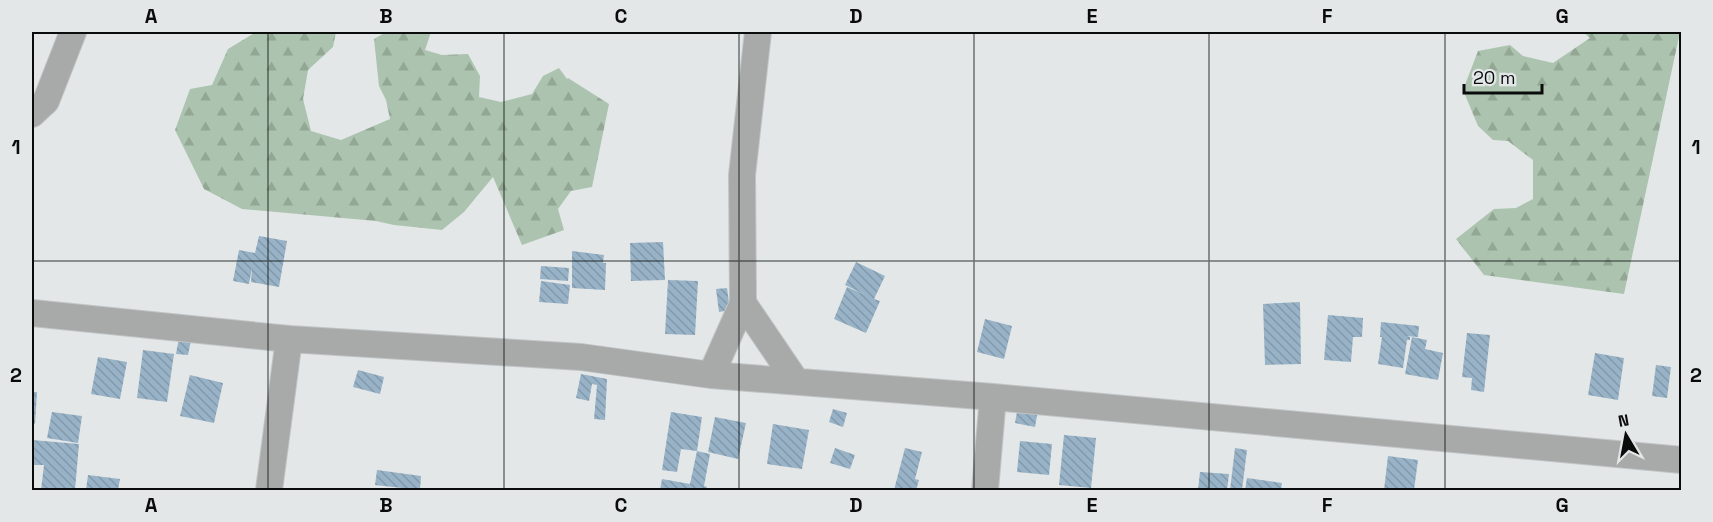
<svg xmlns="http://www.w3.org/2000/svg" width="1713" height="522" viewBox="0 0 1713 522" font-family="'Space Grotesk',sans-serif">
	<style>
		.forest { fill: url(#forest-firs) }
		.building { fill: url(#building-back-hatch) }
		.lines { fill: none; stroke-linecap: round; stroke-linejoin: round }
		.minor-casing { stroke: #c0c4c5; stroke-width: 28 }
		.minor { stroke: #a8aaa9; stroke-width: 26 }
		.grid { fill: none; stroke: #0a0c0c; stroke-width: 1.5; stroke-opacity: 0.55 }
		.neatline { fill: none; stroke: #0a0c0c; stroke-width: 2 }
		.grid-label { font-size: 20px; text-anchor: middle; font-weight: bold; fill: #0a0c0c }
	</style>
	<defs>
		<pattern id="forest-firs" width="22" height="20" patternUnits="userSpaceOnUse" patternTransform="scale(1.5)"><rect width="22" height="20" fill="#acc4af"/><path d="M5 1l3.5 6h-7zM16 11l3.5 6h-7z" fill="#93a795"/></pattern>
		<pattern id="building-back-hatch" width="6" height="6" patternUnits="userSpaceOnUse" patternTransform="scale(1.5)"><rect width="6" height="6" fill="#98b3c7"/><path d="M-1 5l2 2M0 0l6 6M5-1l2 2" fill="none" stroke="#8299aa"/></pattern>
	</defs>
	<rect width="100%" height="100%" fill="#e3e7e8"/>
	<path class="forest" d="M256 32H336L333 47 308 70 303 99 311 131 341 140 390 119 386 100 379 86 374 39 386 32H431L425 50 442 55 468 54 480 76 479 97 501 102 532 94 543 76 559 68 567 79 568 78 609 104 592 187 571 191 558 209 564 230 522 245 493 177 464 212 442 230 394 225 376 221 242 209 204 189 175 130 190 89 212 85 228 49Z
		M1583 32H1680L1624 294 1484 275 1456 239 1494 209 1516 208 1533 199V160L1508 141 1493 140 1478 126 1463 90 1478 51 1510 45 1523 56 1553 63 1590 38Z"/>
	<path class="building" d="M259 236 287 241 279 287 251 282 252 268 249 284 233 281 239 250 255 253Z
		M663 242 665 280 631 281 630 243Z
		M572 251 604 255 603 263H606L605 290 572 288Z
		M856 262 885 276 874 299 880 301 866 333 834 319 847 287 866 295 845 285Z
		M541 266 569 268 568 281 540 279Z
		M668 280 698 281 695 335 665 334Z
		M541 281 570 285 568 304 539 302Z
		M727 288 730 310 719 312 716 289Z
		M1300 302 1301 364 1265 365 1263 304Z
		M1328 315 1363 318 1362 337H1353L1351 362 1324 360Z
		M985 319 1012 326 1004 359 977 352Z
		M1381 322 1419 326 1418 337 1406 336 1410 337V340H1407L1403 368 1378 364 1382 337H1380Z
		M180 332 192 335 188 355 176 354Z
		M1467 333 1490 335 1484 392 1471 390 1472 378 1462 377Z
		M1412 337 1427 340 1425 349 1443 353 1438 380 1405 374Z
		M143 350 174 354 167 402 137 398Z
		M1595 353 1624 358 1618 400 1588 395Z
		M98 357 127 362 120 399 91 394Z
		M1656 365 1671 367 1667 398 1652 396Z
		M358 370 384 377 380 394 353 387Z
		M581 374 607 379 605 420 594 419 597 385 592 384 589 401 576 398Z
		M190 375 223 383 214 423 180 416Z
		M32 392H37L35 424 32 423Z
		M1018 406 1038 410 1035 427 1015 423Z
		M833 409 847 413 843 427 829 422Z
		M52 412 82 416 78 443 47 438Z
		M671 412 702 417 697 451 681 449 677 472 662 470Z
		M715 417 746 423 738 459 708 452Z
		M773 424 809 430 802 469 767 464Z
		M1064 435 1096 438 1091 488 1059 485Z
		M32 440 79 444 75 490H41L44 465H32Z
		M1020 441 1052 444 1049 475 1017 472Z
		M835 448 855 455 850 469 830 463Z
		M905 448 922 452 915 479 919 480 916 490H894Z
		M1235 448 1247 450 1242 490H1230Z
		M697 451 710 454 704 486 707 487 706 490H660L662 479 690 484Z
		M1388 456 1418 460 1414 490H1384Z
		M377 470 421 476 420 490 375 485Z
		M1200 472 1229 474 1227 490H1198Z
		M88 475 120 479 118 490H86Z
		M1247 478 1282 483 1281 490H1245Z"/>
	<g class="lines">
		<defs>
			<path id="minor" d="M32 114 46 101 73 32
				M743 303 796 381
				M32 313 289 339 581 357 711 375 993 397 1682 460
				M711 375 743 303 742 175 758 32
				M269 490 289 339
				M985 490 993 397"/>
		</defs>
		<use href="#minor" class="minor-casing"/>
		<use href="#minor" class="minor"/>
	</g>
	<path class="grid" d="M268 32V490M504 32V490M739 32V490M974 32V490M1209 32V490M1445 32V490M32 261H1682"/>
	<rect width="1713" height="522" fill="none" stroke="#e3e7e8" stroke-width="66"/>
	<g transform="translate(1626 435) rotate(350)" stroke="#e3e7e8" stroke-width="4.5" paint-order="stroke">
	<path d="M0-4.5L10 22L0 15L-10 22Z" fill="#0a0c0c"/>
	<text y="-9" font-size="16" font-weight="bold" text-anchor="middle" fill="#0a0c0c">N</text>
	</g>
	<path d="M1464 84v9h78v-9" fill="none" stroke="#0a0c0c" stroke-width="3"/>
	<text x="1473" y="84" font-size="18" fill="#0a0c0c" stroke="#e3e7e8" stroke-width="4.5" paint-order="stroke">20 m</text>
	<rect x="33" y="33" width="1647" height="456" class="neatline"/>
	<g class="grid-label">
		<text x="151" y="23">A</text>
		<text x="386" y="23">B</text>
		<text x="621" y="23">C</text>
		<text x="856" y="23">D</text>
		<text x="1092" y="23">E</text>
		<text x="1327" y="23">F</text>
		<text x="1562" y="23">G</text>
		<text x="16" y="154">1</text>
		<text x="1696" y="154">1</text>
		<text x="16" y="382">2</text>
		<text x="1696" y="382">2</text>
		<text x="151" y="512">A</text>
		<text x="386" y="512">B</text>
		<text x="621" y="512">C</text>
		<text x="856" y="512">D</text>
		<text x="1092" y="512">E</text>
		<text x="1327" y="512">F</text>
		<text x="1562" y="512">G</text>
	</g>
</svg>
